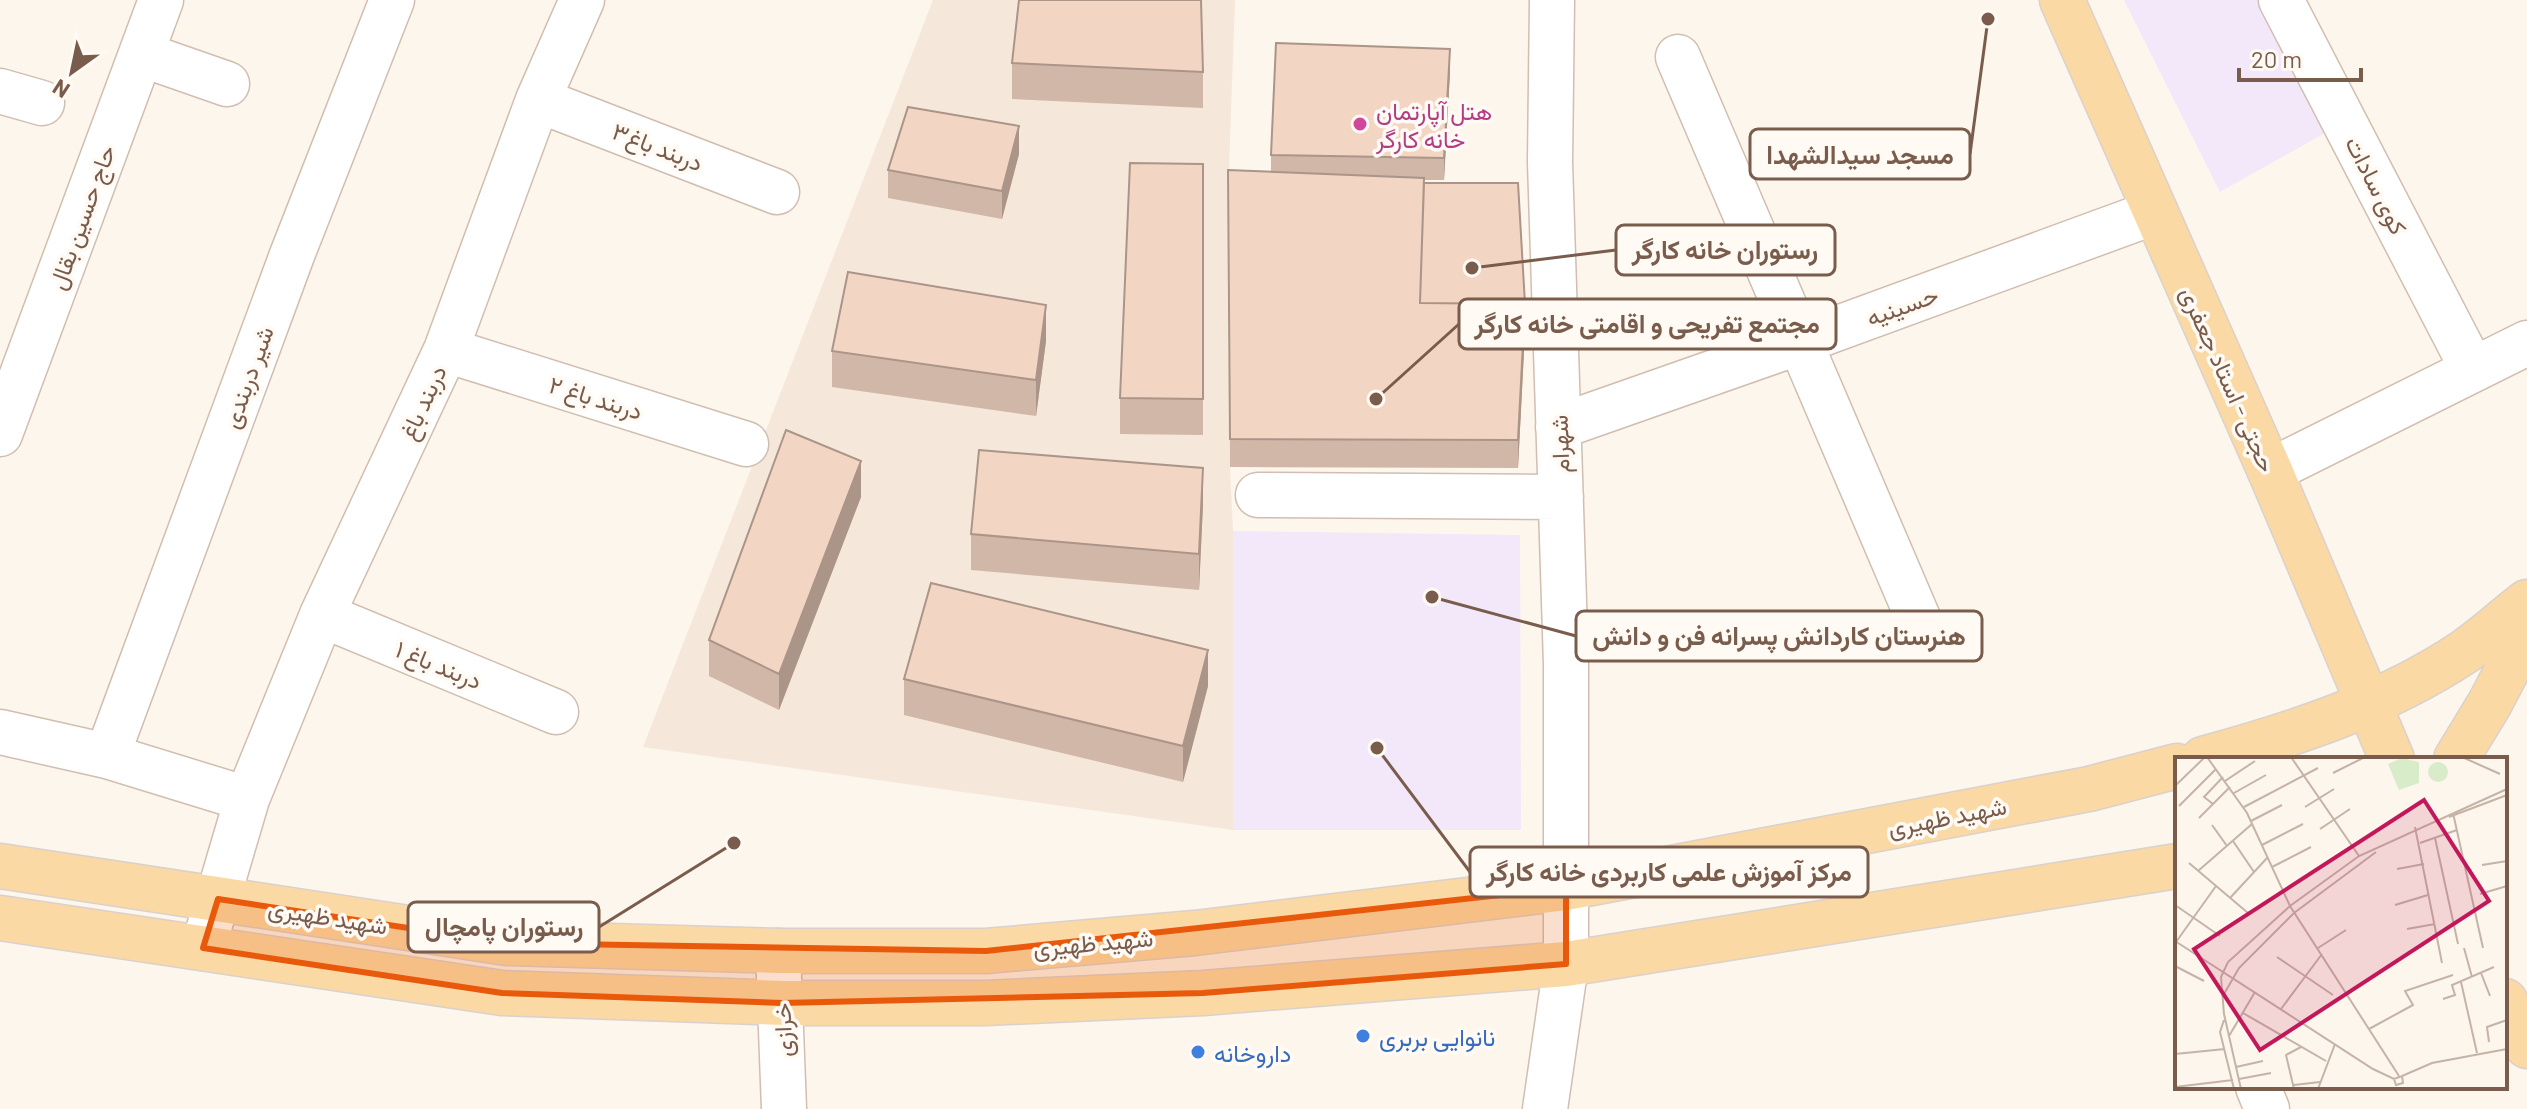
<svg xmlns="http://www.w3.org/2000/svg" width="2527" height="1109" viewBox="0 0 2527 1109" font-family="Barlow,Vazirmatn,sans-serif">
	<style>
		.residential { fill: #f5e8da }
		.education { fill: #f3e8fa }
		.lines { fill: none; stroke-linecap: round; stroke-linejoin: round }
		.minor-casing { stroke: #d1beb0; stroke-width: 47 }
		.major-casing { stroke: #dad1cd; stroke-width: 47 }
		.minor { stroke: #fff; stroke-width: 44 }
		.major { stroke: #fbd9a5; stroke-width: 44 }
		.wall { fill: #d1b7a8 }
		.shaded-wall { fill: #aa9588 }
		.building { fill: #f3d5c3; stroke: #aa9588; stroke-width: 2 }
		.marked { fill: #e8590c; fill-opacity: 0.2; stroke: #e8590c; stroke-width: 6; stroke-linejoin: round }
		.hotel-dot { fill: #d1479c; stroke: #fffaf3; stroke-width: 3 }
		.shop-dot { fill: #3f7fe0; stroke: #fffaf3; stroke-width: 3 }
		.labels { text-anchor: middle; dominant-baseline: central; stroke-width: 7; stroke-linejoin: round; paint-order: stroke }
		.hotel-label { font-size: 24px; fill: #b23c85; stroke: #fffaf3; text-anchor: start }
		.street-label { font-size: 24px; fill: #7a5c4d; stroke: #fffaf3 }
		.shop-label { font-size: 24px; fill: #366cbe; stroke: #fffaf3; text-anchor: start }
		.inset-road { fill: none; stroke: #c5b3a7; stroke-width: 2 }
		.view { fill: #c2185b; fill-opacity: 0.15; stroke: #c2185b; stroke-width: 4 }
		.inset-edge { fill: none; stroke: #7a5c4d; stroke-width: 4 }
		.leader { fill: none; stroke: #7a5c4d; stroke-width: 3 }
		.callout-dot { fill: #7a5c4d; stroke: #fffaf3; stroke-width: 3 }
		.callout { fill: #fffaf3; stroke: #7a5c4d; stroke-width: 3 }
		.callout-label { font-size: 26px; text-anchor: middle; font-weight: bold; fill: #7a5c4d }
	</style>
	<rect width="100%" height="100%" fill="#fdf6ec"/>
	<path class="residential" d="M933 0H1235L1228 198 1230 467 1233 531V830L643 747Z"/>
	<path class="education" d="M2124 0H2264L2332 129 2220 192Z
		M1233 531 1520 535 1521 830H1233Z"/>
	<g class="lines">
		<defs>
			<path id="minor" d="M2281 0 2473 370
				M141 54 227 84
				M1678 57 1924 632
				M0 91 42 103
				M538 100 777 192
				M446 350 746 444
				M1558 427 1800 342 2155 212
				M0 434 161 0
				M2270 471 2527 343
				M1258 495 1561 497
				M322 615 556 712
				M0 732 107 756 247 799
				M107 756 292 255 392 0
				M203 948 247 799 322 615 446 350 538 100 582 0
				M778 951 784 1109
				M2258 1087 2267 1109
				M1545 1109 1566 964V664L1550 162 1552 0"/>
			<path id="major" d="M2062 0 2270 471 2392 759
				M2203 759C2295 734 2384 705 2464 652 2486 637 2506 618 2527 602
				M2456 759 2490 703 2527 632
				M0 866 507 943 778 951H986L1195 933 1566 888 2089 789 2177 766
				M0 918 502 993 782 1003H986L1203 993 1566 964 2177 866
				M2505 1001 2527 1046"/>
		</defs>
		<use href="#minor" class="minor-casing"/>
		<use href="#major" class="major-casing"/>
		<use href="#minor" class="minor"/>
		<use href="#major" class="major"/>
	</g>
	<path class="wall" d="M1012 63 1203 72V108L1012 99Z
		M1450 72 1444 180H1424V183L1525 332 1518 468 1230 467 1228 170 1271 172V155Z
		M1019 154 1002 219 888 198V170Z
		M1203 164V435L1120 434V398Z
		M1046 341 1036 416 832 387V351Z
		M861 497 779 710 709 676V640Z
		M1203 504 1199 590 971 570V534Z
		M904 679 1208 686 1183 782 904 715Z"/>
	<path class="shaded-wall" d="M1450 49V72L1444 180V158Z
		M1019 126V154L1002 219V191Z
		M1525 304V332L1518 468V440Z
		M1046 305V341L1036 416V380Z
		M861 461V497L779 710V674Z
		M1203 468V504L1199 590V554Z
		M1208 650V686L1183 782V746Z"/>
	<path class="building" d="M1019 0H1201L1203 72 1012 63Z
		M1276 43 1450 49 1444 158 1271 155Z
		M908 107 1019 126 1002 191 888 170Z
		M1130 163 1203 164V399L1120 398Z
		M1228 170 1424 178 1420 303 1525 304 1518 440 1230 439Z
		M1424 183H1518L1525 304 1420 303Z
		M848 272 1046 305 1036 380 832 351Z
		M786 430 861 461 779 674 709 640Z
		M979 450 1203 468 1199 554 971 534Z
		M931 583 1208 650 1183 746 904 679Z"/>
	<path class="marked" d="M1566 888V964L1203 993 782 1003 502 993 203 948 218 899 507 943 986 951Z"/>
	<circle class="hotel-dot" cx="1360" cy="124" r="8"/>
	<g class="shop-dot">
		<circle cx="1363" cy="1036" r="8"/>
		<circle cx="1198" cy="1052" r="8"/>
	</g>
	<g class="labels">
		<g class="hotel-label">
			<text x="1376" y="110">هتل آپارتمان<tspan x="1376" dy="28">خانه کارگر</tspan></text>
		</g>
		<g class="street-label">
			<text transform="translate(658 146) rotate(21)">دربند باغ۳</text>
			<text transform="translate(2377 185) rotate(63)">کوی سادات</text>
			<text transform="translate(81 217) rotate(-70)">حاج حسین بقال</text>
			<text transform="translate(1902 305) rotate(-20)">حسینیه</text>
			<text transform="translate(247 377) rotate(-70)">شیر دربندی</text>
			<text transform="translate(2229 379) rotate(66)">حجتی - استاد جعفری</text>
			<text transform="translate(596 397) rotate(17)">دربند باغ ۲</text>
			<text transform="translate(422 402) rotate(-65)">دربند باغ</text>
			<text transform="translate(1559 444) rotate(-92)">شهرام</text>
			<text transform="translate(439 664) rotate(22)">دربند باغ ۱</text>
			<text transform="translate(1947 816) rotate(-11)">شهید ظهیری</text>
			<text transform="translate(328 916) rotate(9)">شهید ظهیری</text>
			<text transform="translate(1093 942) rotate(-5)">شهید ظهیری</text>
			<text transform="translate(782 1030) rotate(-92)">خرازی</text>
		</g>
		<g class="shop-label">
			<text x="1379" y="1036">نانوایی بربری</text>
			<text x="1214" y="1052">داروخانه</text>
		</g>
	</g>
	<g transform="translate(2175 757)">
		<rect width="332" height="332" fill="#fdf6ec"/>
		<path d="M227 1 244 5V26L224 33 213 7ZM253 15a10 10 0 1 1 20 0a10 10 0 1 1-20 0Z" fill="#d8ecc9"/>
		<path class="inset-road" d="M32 0 72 56 115 149 224 319M116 0 184 99M287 0 325 17M158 16 190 0M50 24 80 4M0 29 30 0M59 36 91 18M38 47 29 40 48 20M4 49 41 12M69 50 143 11M130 50 159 32M278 56 308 191M274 60 332 38M24 61 55 30M76 64 107 48M37 68 52 89M240 70 267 206M145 72 175 52M260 81 283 187M58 84 79 115M245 86 282 73M87 88 128 67M14 106 73 156M307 108 332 104M97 110 136 90M222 112 249 107M23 114 77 67M305 137 332 129M55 141 93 100M0 148 45 179M220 148 253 138M232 172 260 167M0 184 198 312 219 322 227 319 228 326 221 328 219 322M1 185 41 129M143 191 171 173M289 191 297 220M102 200 158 238M0 209 29 224M306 216 315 239M286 225 302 296M49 237 64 211 119 156 201 95M268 242 280 238 277 228 319 210M106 252 147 197M68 256 151 304M49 263 45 275 59 332M194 272 238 248 230 234 278 218M54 279 80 235M314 285 312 270 332 263M0 297 50 292M61 310 88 304M227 319 257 306 332 292M64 322 96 316M119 328 145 325M0 330 58 323M66 332 49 257 46 220 53 205 115 149 184 99 332 32M119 332 111 298 126 290M143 332 160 287"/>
		<path class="view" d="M249 43 314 144 85 293 19 192Z"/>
		<rect width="332" height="332" class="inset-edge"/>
	</g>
	<path class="leader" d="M1988 19L1970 154M1472 268L1616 250M1376 399L1459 324M1432 597L1576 636M1377 748L1470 872M734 843L599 927"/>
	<g class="callout-dot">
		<circle cx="1988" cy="19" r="8"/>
		<circle cx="1472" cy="268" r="8"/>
		<circle cx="1376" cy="399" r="8"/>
		<circle cx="1432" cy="597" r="8"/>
		<circle cx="1377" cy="748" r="8"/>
		<circle cx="734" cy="843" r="8"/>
	</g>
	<g class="callout">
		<rect x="1750" y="129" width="220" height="50" rx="8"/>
		<rect x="1616" y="225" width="219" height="50" rx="8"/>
		<rect x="1459" y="299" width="377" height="50" rx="8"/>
		<rect x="1576" y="611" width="406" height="50" rx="8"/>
		<rect x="1470" y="847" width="398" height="50" rx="8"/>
		<rect x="408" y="902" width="191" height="50" rx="8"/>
	</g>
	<g class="callout-label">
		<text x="1860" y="164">مسجد سیدالشهدا</text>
		<text x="1725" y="259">رستوران خانه کارگر</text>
		<text x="1647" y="333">مجتمع تفریحی و اقامتی خانه کارگر</text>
		<text x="1779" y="645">هنرستان کاردانش پسرانه فن و دانش</text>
		<text x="1669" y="881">مرکز آموزش علمی کاربردی خانه کارگر</text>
		<text x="504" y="936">رستوران پامچال</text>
	</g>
	<g transform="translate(72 72) rotate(213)" stroke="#fffaf3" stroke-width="6" paint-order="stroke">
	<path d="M0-6L14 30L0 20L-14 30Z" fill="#7a5c4d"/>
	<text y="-12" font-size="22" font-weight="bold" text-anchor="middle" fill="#7a5c4d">N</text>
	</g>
	<path d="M2239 68v12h122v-12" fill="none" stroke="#7a5c4d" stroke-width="4"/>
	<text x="2251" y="68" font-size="24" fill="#7a5c4d" stroke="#fffaf3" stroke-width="6" paint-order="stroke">20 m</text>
</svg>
